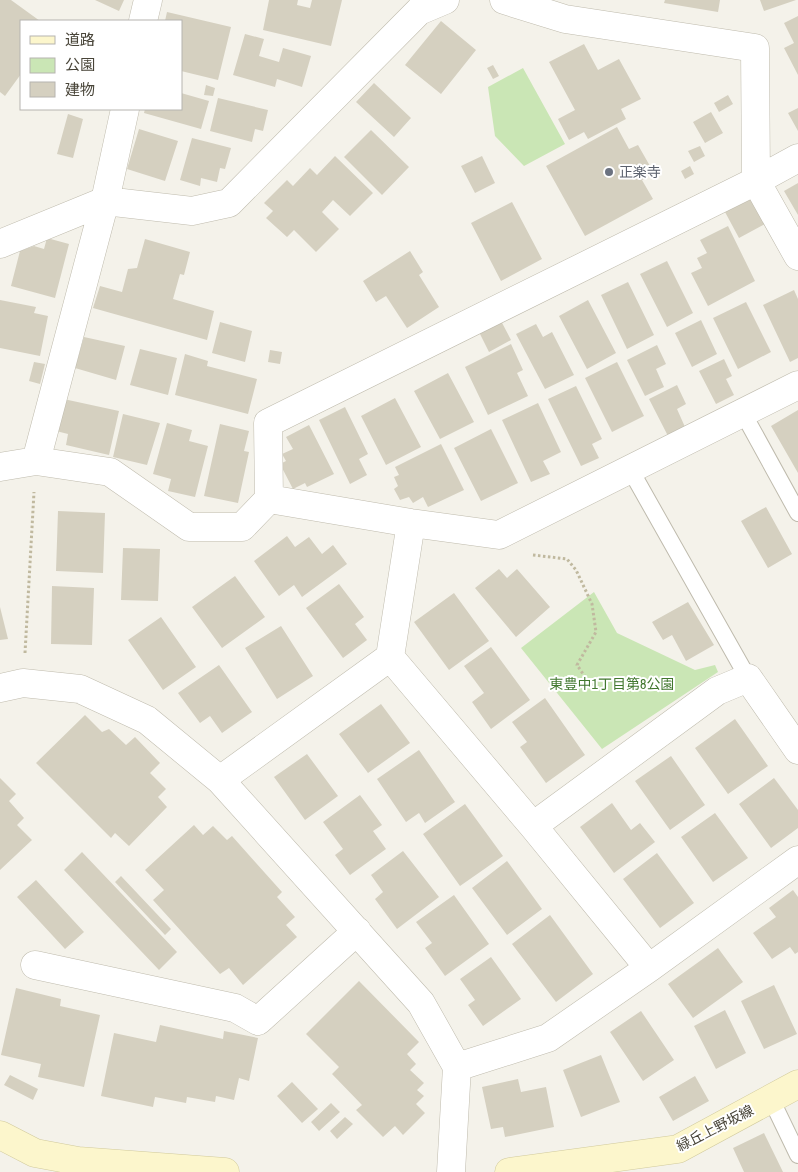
<svg xmlns="http://www.w3.org/2000/svg" width="798" height="1172" viewBox="0 0 798 1172" font-family="'Archivo Narrow','Noto Sans JP',sans-serif">
	<style>
		.green { fill: #cae6b5 }
		.building { fill: #d5d0c0 }
		.lines { fill: none; stroke-linecap: round; stroke-linejoin: round }
		.lane-casing { stroke: #bfbbad; stroke-width: 18 }
		.street-casing { stroke: #bfbbad; stroke-width: 29 }
		.secondary-casing { stroke: #d1ca9c; stroke-width: 29 }
		.path { stroke: #c0b99f; stroke-width: 3; stroke-dasharray: 2.5 2.5; stroke-linecap: butt }
		.lane { stroke: #fff; stroke-width: 16 }
		.street { stroke: #fff; stroke-width: 28 }
		.secondary { stroke: #fcf6cc; stroke-width: 28 }
		.worship-dot { fill: #6b7280; stroke: #fff; stroke-width: 2 }
		.labels { text-anchor: middle; dominant-baseline: central; stroke-width: 4; stroke-linejoin: round; paint-order: stroke }
		.worship-label { font-size: 14px; fill: #5b616d; stroke: #fff; text-anchor: start }
		.park-label { font-size: 14px; fill: #41772e; stroke: #fff }
		.street-label { font-size: 14px; fill: #484438; stroke: #fff }
	</style>
	<rect width="100%" height="100%" fill="#f4f2ea"/>
	<path class="green" d="M523 68 565 144 524 166 495 136 488 87Z
		M594 592 617 633 695 670 715 665 718 672 602 749 521 648Z"/>
	<path class="building" d="M0 0H11L40 21H21V74L5 96 0 92Z
		M95 0H124L119 11Z
		M269 0H298L297 5 310 8 312 0H342L331 46 263 30Z
		M665 0H720L718 12 664 3Z
		M760 0H796L764 11Z
		M167 12 231 27 218 80 181 71V21H165Z
		M798 16V75L784 48 794 43 784 23Z
		M441 21 476 50 441 94 405 65Z
		M245 34 264 39 259 56 279 62 283 48 311 56 302 87 277 79 275 87 233 75Z
		M584 44 598 70 619 59 641 99 621 109 626 119 588 139 584 132 569 140 558 119 575 110 549 62Z
		M493 65 499 76 493 79 487 68Z
		M374 83 411 118 394 137 356 102Z
		M206 85 215 88 213 96 204 95Z
		M181 93 209 101 201 129 144 113 145 109H181Z
		M728 95 733 104 719 112 714 103Z
		M218 98 268 110 263 131 255 129 252 142 210 131Z
		M798 108V131L788 113Z
		M711 112 723 133 705 143 693 122Z
		M68 114 83 119 73 158 57 154Z
		M617 127 629 149 638 145 654 173 642 180 653 199 585 236 546 166Z
		M139 129 178 141 165 181 127 169Z
		M371 130 409 167 382 195 344 157Z
		M192 138 231 148 225 169 220 168 217 182 201 178 200 186 180 180Z
		M700 146 705 156 694 162 688 151Z
		M335 156 373 193 350 216 333 200 322 212 339 229 316 252 294 230 287 237 266 218 273 211 264 203 287 180 293 186 310 168 317 175Z
		M482 156 495 183 475 193 461 166Z
		M690 166 694 174 685 179 681 171Z
		M798 183V215L784 191Z
		M751 198 765 224 739 238 725 212Z
		M512 202 542 259 501 281 471 223Z
		M728 226 755 281 708 306 691 273 702 268 697 258 707 253 700 240Z
		M47 238 69 244 55 298 11 286 20 251 34 246 44 249Z
		M145 239 190 252 184 275 180 274 173 299 214 311 207 340 93 308 100 286 122 292 128 269 137 268Z
		M410 251 423 272 419 275 439 307 407 328 386 296 376 302 363 281Z
		M667 261 693 313 667 327 640 274Z
		M628 282 654 335 627 349 601 295Z
		M794 290 798 299V358L790 362 763 305Z
		M0 300 36 307 34 313 48 316 40 356 0 348Z
		M588 300 616 353 587 369 559 316Z
		M746 302 771 352 738 369 713 318Z
		M500 319 511 340 489 352 478 330Z
		M701 320 717 354 692 367 675 333Z
		M220 322 252 331 245 362 212 353Z
		M536 324 543 337 552 332 574 375 545 389 516 334Z
		M84 337 125 346 116 380 75 368Z
		M511 344 523 370 517 373 528 396 488 415 465 367Z
		M657 345 666 364 656 369 664 387 645 396 627 360Z
		M140 349 177 358 168 395 130 385Z
		M270 350 282 352 280 364 268 362Z
		M185 354 208 361 207 366 257 379 248 414 175 395Z
		M724 359 732 376 726 379 734 395 716 404 699 371Z
		M34 362 45 364 40 384 29 381Z
		M617 362 644 416 612 432 585 378Z
		M448 373 474 422 440 439 414 391Z
		M677 385 686 404 677 409 685 427 668 436 649 399Z
		M576 386 602 439 592 444 599 458 581 466 548 399Z
		M59 398 119 411 109 455 66 445 68 434 52 430Z
		M395 398 421 447 386 465 361 416Z
		M538 403 561 452 543 461 550 474 531 482 502 420Z
		M345 407 368 454 359 459 367 475 350 484 319 420Z
		M798 410V473L771 426Z
		M123 414 160 423 147 465 113 457Z
		M167 423 192 430 189 441 208 446 195 497 168 491 171 479 153 474Z
		M220 424 249 431 244 451 249 452 238 503 204 496Z
		M309 425 334 474 307 487 305 483 293 489 280 464 286 461 282 454 293 449 286 437Z
		M491 429 518 483 481 501 454 448Z
		M441 444 464 490 428 507 423 497 413 503 409 497 400 500 394 489 398 486 394 477 399 475 395 467Z
		M766 507 792 554 768 568 741 521Z
		M58 511 105 513 103 573 56 571Z
		M287 536 295 547 309 537 322 554 333 545 347 564 302 597 294 585 279 596 254 561Z
		M123 548 160 549 158 601 121 600Z
		M499 569 507 578 517 569 550 607 516 637 475 588Z
		M235 576 265 617 222 648 192 607Z
		M339 584 364 617 355 624 367 640 343 658 306 608Z
		M52 586 94 588 92 645 51 644Z
		M454 593 489 641 449 670 414 622Z
		M688 602 714 645 686 661 672 635 663 640 652 622Z
		M0 607 8 639 0 640Z
		M161 617 196 667 163 690 128 640Z
		M281 626 313 676 277 699 245 648Z
		M491 647 530 700 491 729 472 702 484 693 464 666Z
		M219 665 252 712 222 733 210 716 200 723 178 693Z
		M545 698 585 755 546 783 520 747 527 742 512 722Z
		M381 704 410 743 368 773 339 734Z
		M85 715 102 732 109 729 126 745 135 737 160 763 150 773 166 789 158 797 167 807 129 846 115 833 111 838 36 763Z
		M735 719 768 766 728 794 695 748Z
		M419 750 455 802 425 823 419 813 406 822 377 779Z
		M307 754 338 796 305 820 274 777Z
		M671 756 705 805 670 830 635 781Z
		M0 778 16 794 9 801 24 818 17 825 32 840 0 870Z
		M774 778 798 810V828L771 848 739 804Z
		M360 795 382 825 373 831 386 849 350 875 335 855 343 849 323 822Z
		M612 803 631 830 640 823 655 842 614 873 580 827Z
		M465 804 503 856 460 886 423 834Z
		M715 813 748 858 713 882 681 837Z
		M194 825 203 835 213 826 227 840 232 836 282 892 277 897 295 917 286 925 297 937 243 985 229 968 220 974 153 900 164 890 145 870Z
		M403 851 439 897 397 929 375 899 383 892 371 875Z
		M82 852 177 952 159 970 64 870Z
		M657 853 694 903 660 928 623 879Z
		M507 861 542 909 507 935 472 888Z
		M121 876 171 929 165 935 115 882Z
		M36 880 84 932 65 949 17 897Z
		M793 890 798 897V952L795 954 790 947 772 959 753 933 776 917 769 908Z
		M454 895 489 944 445 976 425 948 432 943 416 922Z
		M550 915 593 974 556 1002 512 944Z
		M718 948 743 982 693 1018 668 984Z
		M491 957 521 999 483 1026 468 1005 475 1000 460 979Z
		M359 981 419 1042 407 1054 416 1064 410 1070 424 1083 417 1090 424 1096 416 1104 425 1113 403 1135 395 1126 383 1137 356 1110 362 1105 332 1074 339 1067 306 1034Z
		M774 985 797 1034 764 1049 741 1001Z
		M16 988 61 999 60 1006 100 1015 84 1087 38 1077 41 1064 1 1055Z
		M725 1010 746 1053 716 1069 694 1026Z
		M641 1011 674 1060 643 1081 610 1032Z
		M160 1025 223 1039 224 1031 258 1038 249 1081 239 1078 234 1100 216 1096 215 1102 187 1097 186 1103 155 1097 153 1107 101 1096 114 1033 156 1042Z
		M601 1055 620 1102 581 1117 563 1070Z
		M10 1075 38 1089 33 1100 4 1085Z
		M695 1076 709 1101 673 1121 659 1097Z
		M518 1079 521 1092 546 1087 554 1127 505 1137 503 1127 491 1129 482 1087Z
		M292 1082 318 1109 302 1123 277 1096Z
		M331 1103 340 1112 319 1131 311 1122Z
		M345 1117 353 1124 337 1139 330 1131Z
		M764 1133 783 1172H744L733 1148Z"/>
	<g class="lines">
		<defs>
			<path id="lane" d="M743 413 798 513
				M630 469 748 678
				M771 1099 798 1155"/>
			<path id="street" d="M504 0 565 19 755 48 756 181 798 256
				M143 21 148 0
				M0 244 105 201 192 211 229 203 419 11 445 0
				M36 461 105 201 125 109
				M0 467 36 461 110 472 189 527H242L269 499 268 423 756 181 798 158
				M269 499 411 523 499 535 798 385
				M390 657 533 826 649 968
				M0 688 23 683 80 689 147 720 220 780 421 1003 457 1067 451 1172
				M220 780 390 657 411 523
				M533 826 717 691 748 678 798 750
				M35 965 235 1008 258 1021 357 931
				M457 1067 548 1038 649 968 798 860"/>
			<path id="secondary" d="M0 1135 35 1153 78 1161 225 1172
				M509 1172 678 1149 798 1084"/>
		</defs>
		<use href="#lane" class="lane-casing"/>
		<use href="#street" class="street-casing"/>
		<use href="#secondary" class="secondary-casing"/>
		<path class="path" d="M533 555 567 559 576 570 592 604 596 632 577 665 590 684
			M25 653 34 492"/>
		<use href="#lane" class="lane"/>
		<use href="#street" class="street"/>
		<use href="#secondary" class="secondary"/>
	</g>
	<circle class="worship-dot" cx="609" cy="172" r="5"/>
	<g class="labels">
		<g class="worship-label">
			<text x="619" y="172">正楽寺</text>
		</g>
		<g class="park-label">
			<text x="612" y="684">東豊中1丁目第8公園</text>
		</g>
		<g class="street-label">
			<text transform="translate(715 1128) rotate(-27)">緑丘上野坂線</text>
		</g>
	</g>
	<rect x="20" y="20" width="162" height="90" fill="#ffffff" stroke="#b6b4af"/>
	<rect x="30" y="36" width="25" height="8" fill="#fcf6cc" stroke="#b6b4af"/>
	<text x="65" y="45" font-size="15" fill="#484438">道路</text>
	<rect x="30" y="58" width="25" height="15" fill="#cae6b5" stroke="#b6b4af"/>
	<text x="65" y="70" font-size="15" fill="#484438">公園</text>
	<rect x="30" y="82" width="25" height="15" fill="#d5d0c0" stroke="#b6b4af"/>
	<text x="65" y="95" font-size="15" fill="#484438">建物</text>
</svg>
